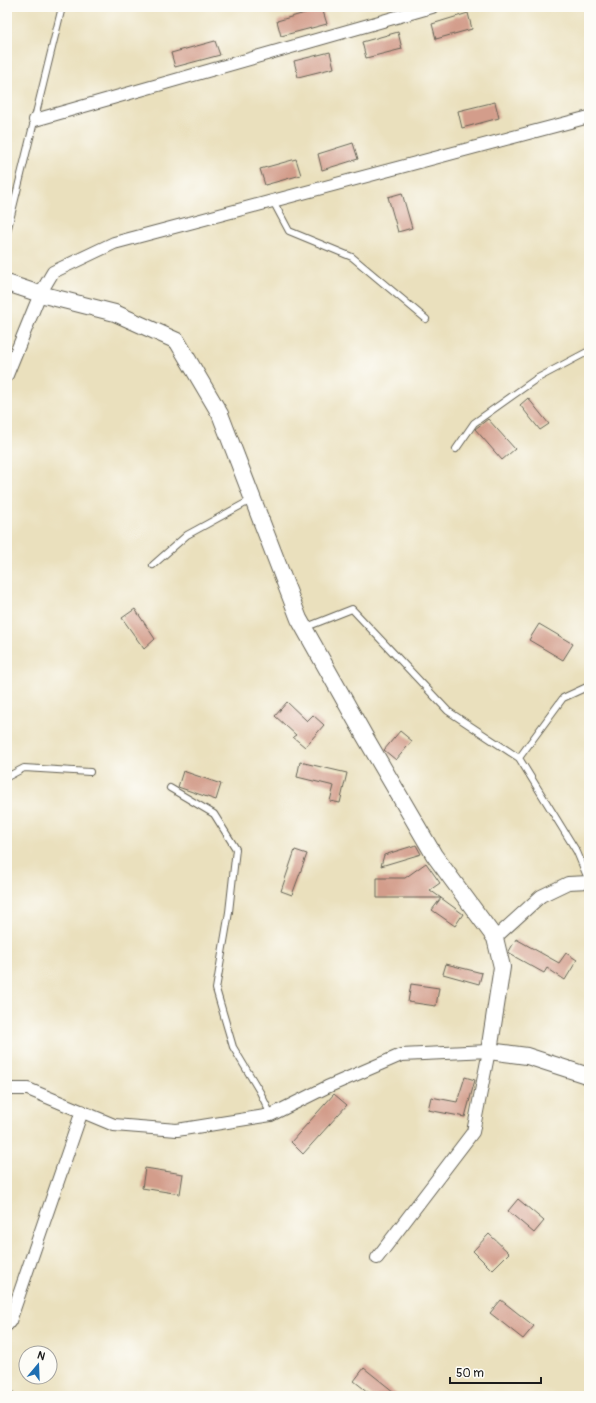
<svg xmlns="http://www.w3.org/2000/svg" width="596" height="1403" viewBox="0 0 596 1403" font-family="Pangolin,sans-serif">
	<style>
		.building { fill: #d39d8b }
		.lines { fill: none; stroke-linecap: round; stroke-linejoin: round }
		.lane-casing { stroke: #646154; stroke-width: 8 }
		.street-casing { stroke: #646154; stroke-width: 14 }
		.secondary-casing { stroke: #646154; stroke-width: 18 }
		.lane { stroke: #fff; stroke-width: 6 }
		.street { stroke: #fff; stroke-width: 12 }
		.secondary { stroke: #fff; stroke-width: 16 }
	</style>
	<rect width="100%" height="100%" fill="#fdfcf7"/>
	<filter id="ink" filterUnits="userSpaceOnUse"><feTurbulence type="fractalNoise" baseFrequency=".025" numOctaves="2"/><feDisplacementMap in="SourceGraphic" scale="8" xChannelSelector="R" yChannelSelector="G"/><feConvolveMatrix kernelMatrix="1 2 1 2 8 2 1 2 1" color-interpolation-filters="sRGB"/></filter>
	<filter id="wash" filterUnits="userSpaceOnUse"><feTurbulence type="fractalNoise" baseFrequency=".012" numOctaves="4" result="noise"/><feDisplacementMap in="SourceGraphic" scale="16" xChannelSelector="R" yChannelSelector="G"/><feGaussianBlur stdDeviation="0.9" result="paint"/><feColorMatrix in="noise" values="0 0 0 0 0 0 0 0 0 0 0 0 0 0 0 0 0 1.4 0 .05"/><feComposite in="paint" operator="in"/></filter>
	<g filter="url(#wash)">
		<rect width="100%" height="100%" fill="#eae0bd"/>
		<g id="blocks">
			<path class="building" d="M322 8 327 24 281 36 277 21Z
				M468 13 472 29 436 39 432 24Z
				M398 32 402 49 366 58 362 42Z
				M215 41 220 55 175 67 171 53Z
				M330 52 334 68 298 77 294 61Z
				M495 102 499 118 462 128 458 111Z
				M353 143 358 159 322 170 318 154Z
				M296 159 301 175 265 185 260 169Z
				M402 193 412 228 398 232 388 197Z
				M528 398 549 424 540 430 520 405Z
				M488 419 515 449 502 460 475 429Z
				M135 609 155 639 144 649 122 618Z
				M539 624 573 644 563 660 529 640Z
				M287 702 307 721 313 715 324 725 305 747 293 737 296 735 275 716Z
				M400 731 412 741 396 760 384 750Z
				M300 762 347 773 340 803 330 801 334 786 297 777Z
				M183 771 221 784 216 800 178 787Z
				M416 845 421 854 381 866 384 855Z
				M295 850 307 854 292 895 281 891Z
				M426 863 440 883 430 890 463 914 455 926 432 910 441 898H377V878H405Z
				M516 939 559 963 566 953 577 960 565 980 547 968 544 973 508 953Z
				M446 964 482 973 479 984 443 974Z
				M411 984 439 988 436 1006 408 1002Z
				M465 1077 475 1080 465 1117 428 1110 431 1097 457 1102Z
				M334 1094 347 1105 303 1154 291 1142Z
				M145 1168 183 1174 180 1194 142 1188Z
				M518 1199 544 1221 534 1233 508 1211Z
				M489 1234 509 1253 492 1270 473 1251Z
				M501 1300 534 1326 523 1339 490 1313Z
				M364 1368 399 1396H373L354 1381Z"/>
		</g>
	</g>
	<g filter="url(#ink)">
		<use href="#blocks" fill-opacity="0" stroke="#646154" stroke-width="1"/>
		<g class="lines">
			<defs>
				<path id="lane" d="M273 201 289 231 352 257 426 319
					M7 232 62 7
					M456 449 474 423 536 379 589 351
					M153 565 187 535 251 500
					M304 628 352 609 448 711 519 758 577 852 589 881
					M519 758 563 698 589 686
					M7 777 24 768 90 772
					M170 788 214 814 236 849 229 912 216 989 233 1047 260 1092 271 1115"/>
				<path id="street" d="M35 120 432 7
					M7 375 40 294 53 272 114 243 589 117
					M495 938 541 896 568 883 589 882
					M7 1089H28L114 1125 177 1130 271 1115 327 1087 401 1055 489 1051 473 1132 377 1258
					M7 1325 10 1321 82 1111
					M7 1395 8 1396"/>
				<path id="secondary" d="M7 283 40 294 115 313 177 341 220 414 299 619 364 735 434 855 495 938 502 967 489 1051 527 1056 589 1076"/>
			</defs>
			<use href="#lane" class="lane-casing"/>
			<use href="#street" class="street-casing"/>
			<use href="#secondary" class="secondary-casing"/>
			<use href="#lane" class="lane"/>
			<use href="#street" class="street"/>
			<use href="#secondary" class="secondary"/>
		</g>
	</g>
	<rect width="596" height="1403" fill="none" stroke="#fdfcf7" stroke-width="24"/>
	<g transform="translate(38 1365) rotate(19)"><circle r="19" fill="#fdfcf7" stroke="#a3a29f"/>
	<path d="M0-3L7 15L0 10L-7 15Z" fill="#1f6fb2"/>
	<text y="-6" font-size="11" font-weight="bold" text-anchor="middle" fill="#1c1c1c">N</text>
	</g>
	<path d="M450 1377v6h91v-6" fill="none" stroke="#1c1c1c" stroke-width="2"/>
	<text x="456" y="1377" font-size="12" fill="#1c1c1c" stroke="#fdfcf7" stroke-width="3" paint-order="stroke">50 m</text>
</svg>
